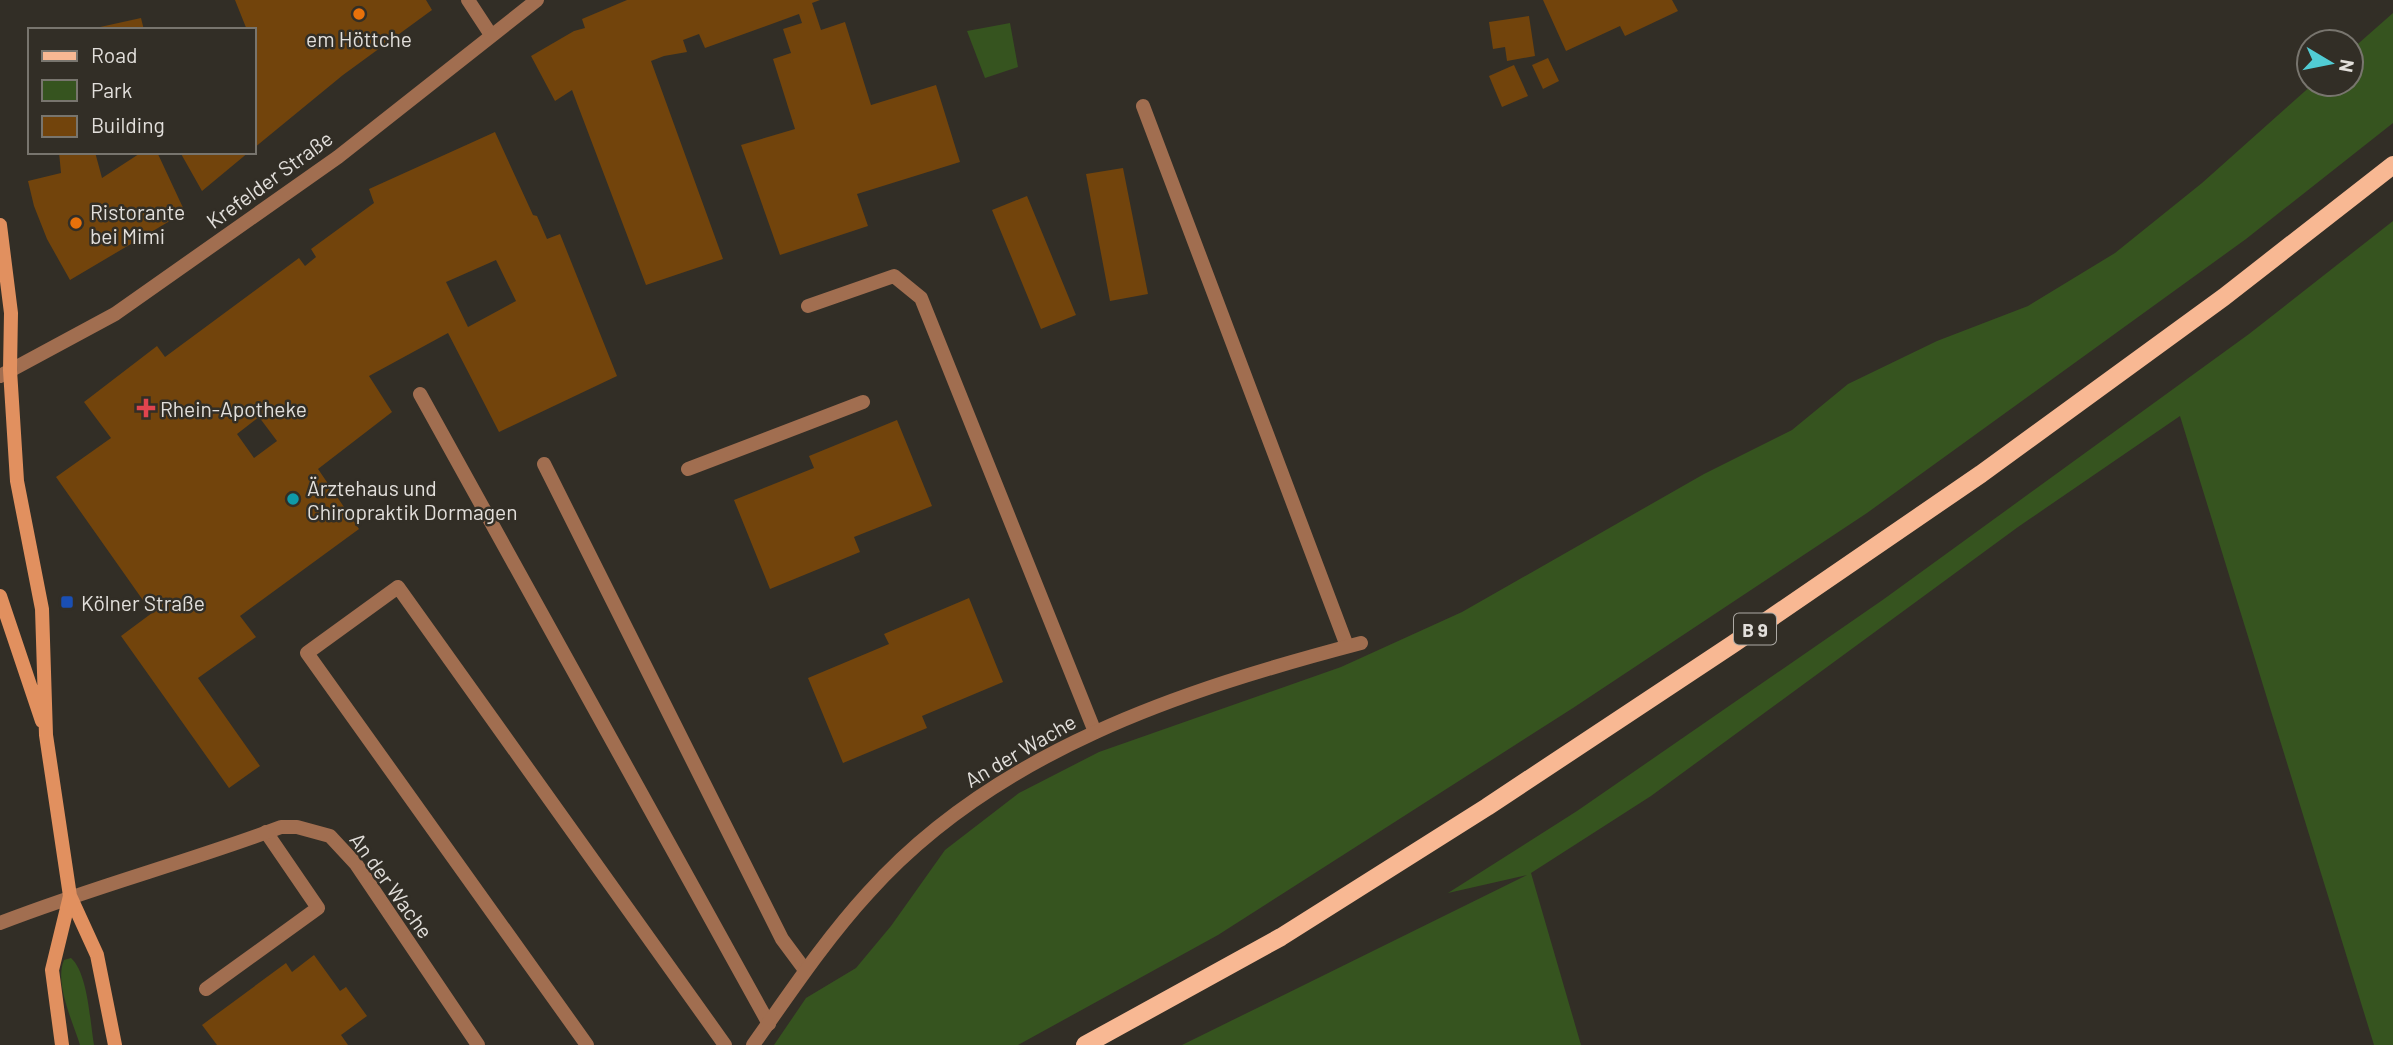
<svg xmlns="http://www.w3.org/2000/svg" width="2393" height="1045" viewBox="0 0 2393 1045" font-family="Barlow,sans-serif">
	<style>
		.green { fill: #36541f }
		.building { fill: #72440c; fill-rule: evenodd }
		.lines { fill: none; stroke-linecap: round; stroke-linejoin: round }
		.service { stroke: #a16e50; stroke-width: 14 }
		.minor { stroke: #a16e50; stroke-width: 14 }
		.secondary { stroke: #e1905f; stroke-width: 14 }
		.primary { stroke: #f8b893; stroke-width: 18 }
		.food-dot { fill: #e8710a; stroke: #322e26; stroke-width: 2.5 }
		.health-dot { fill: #e0444e; stroke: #322e26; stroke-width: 2.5 }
		.culture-dot { fill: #0f9aa8; stroke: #322e26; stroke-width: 2.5 }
		.transit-dot { fill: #1a4fb4; stroke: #322e26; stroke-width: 2.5 }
		.labels { text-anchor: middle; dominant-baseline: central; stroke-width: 5; stroke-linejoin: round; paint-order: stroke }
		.shield { fill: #322e26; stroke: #adaaa5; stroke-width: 2 }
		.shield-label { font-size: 19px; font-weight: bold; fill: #e2dfdb }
		.poi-label { font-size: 21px; fill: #e2dfdb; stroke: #322e26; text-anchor: start }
		.street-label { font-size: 21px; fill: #e2dfdb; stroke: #322e26 }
	</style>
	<rect width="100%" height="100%" fill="#322e26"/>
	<path class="green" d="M2393 13V123L2246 239 1867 513 1573 708 1218 935 1018 1045H774L806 998 856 968 891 926 945 850 1019 793 1099 752 1341 667 1462 612 1704 474 1792 430 1848 384 1937 341 2028 306 2115 253 2202 183 2313 84H2351V50Z
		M1010 23 1018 67 985 78 967 31Z
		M2393 221V1045H2374L2180 416 2018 527 1651 796 1531 873 1581 1045H1182L1527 875 1448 893 1577 811 1884 599 2249 334Z
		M71 958C88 973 90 1022 94 1045H80C73 1022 54 983 64 960Z"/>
	<path class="building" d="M235 0H426L432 10 343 75 254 148V30H247Z
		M627 0H820L812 3 821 30 845 22 871 105 936 85 960 162 857 194 868 226 780 255 741 145 795 129 773 59 791 53 783 29 802 23 799 14 705 48 699 34 683 40 687 52 664 56 651 61 723 259 646 285 572 90 555 101 531 56 574 31 585 28 582 19Z
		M1543 0H1672L1678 11 1625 36 1620 26 1566 51Z
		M1529 16 1535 56 1507 61 1505 47 1493 49 1489 22Z
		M141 18 144 30H92L91 29Z
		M1548 58 1559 81 1543 89 1532 65Z
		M1514 65 1528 96 1502 107 1489 76Z
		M495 132 533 215 537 216 547 239 560 234 617 376 499 432 448 333 369 376 392 412 318 469 359 529 240 616 256 637 198 678 260 766 229 788 121 636 152 613 56 477 111 438 84 402 157 346 165 357 299 258 305 266 316 257 311 249 374 203 369 189ZM496 260 516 301 468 327 446 282ZM259 417 277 441 254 458 237 434Z
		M59 152H95L102 178 142 152H157L185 212 70 280 47 239 34 206 28 181 61 173Z
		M180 152H249L202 191Z
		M1123 168 1148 294 1110 301 1086 174Z
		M1027 196 1076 315 1041 329 992 210Z
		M897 420 932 506 854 537 860 552 770 589 734 500 814 468 809 456Z
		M969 598 1003 682 922 716 927 728 843 763 808 678 889 644 884 634Z
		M314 955 340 991 346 987 367 1016 341 1035 348 1045H217L202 1025 286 963 292 972Z"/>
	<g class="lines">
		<path class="service" d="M468 0 491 35
			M1143 106 1347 646
			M808 306 894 276 921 298 1095 732
			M420 394 769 1024
			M544 464 782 939 805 970
			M688 469 863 402
			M206 989 318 908 266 832
			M587 1045 307 653 398 587 725 1045"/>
		<path class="minor" d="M0 376 115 314 338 157 537 0
			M0 923C92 887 188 862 281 827H297L330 836 356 864 478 1045
			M753 1045C790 993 825 940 868 893 995 751 1182 690 1361 643"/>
		<path class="secondary" d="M0 225 11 313 10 370 17 481 42 609 46 735 70 896 97 955 115 1045
			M0 596 42 721
			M62 1045 52 970 70 896"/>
		<path class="primary" d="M1085 1045 1281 937 1487 807 1733 644 1981 474 2224 297 2393 165"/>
	</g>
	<g class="food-dot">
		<circle cx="359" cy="14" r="7"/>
		<circle cx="76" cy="223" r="7"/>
	</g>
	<path class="health-dot" d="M142.5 397.5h7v7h7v7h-7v7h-7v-7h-7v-7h7z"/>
	<circle class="culture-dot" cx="293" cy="499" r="7"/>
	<rect class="transit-dot" x="60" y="595" width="14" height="14" rx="3.5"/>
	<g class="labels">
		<rect class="shield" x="1734" y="613.5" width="42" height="31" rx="5"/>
		<g class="shield-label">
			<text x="1755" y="629">B 9</text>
		</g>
		<g class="poi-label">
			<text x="359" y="38" text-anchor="middle">em Höttche</text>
			<text x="90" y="211">Ristorante<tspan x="90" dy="24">bei Mimi</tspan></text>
			<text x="160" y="408">Rhein-Apotheke</text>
			<text x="307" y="487">Ärztehaus und<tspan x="307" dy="24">Chiropraktik Dormagen</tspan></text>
			<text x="81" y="602">Kölner Straße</text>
		</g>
		<g class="street-label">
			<text transform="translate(269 179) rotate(-36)">Krefelder Straße</text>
			<text transform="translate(1020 750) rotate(-30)">An der Wache</text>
			<text transform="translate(392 885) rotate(54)">An der Wache</text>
		</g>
	</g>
	<rect x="28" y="28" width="228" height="126" fill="#322e26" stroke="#78756e" stroke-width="2"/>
	<rect x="42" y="51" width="35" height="10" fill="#f8b893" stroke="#78756e" stroke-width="2"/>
	<text x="91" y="63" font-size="21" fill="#e2dfdb">Road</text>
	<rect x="42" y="80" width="35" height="21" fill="#36541f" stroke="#78756e" stroke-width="2"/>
	<text x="91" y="98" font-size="21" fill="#e2dfdb">Park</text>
	<rect x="42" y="116" width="35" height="21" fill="#72440c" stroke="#78756e" stroke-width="2"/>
	<text x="91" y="133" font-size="21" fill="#e2dfdb">Building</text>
	<g transform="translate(2330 63) rotate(100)"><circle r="33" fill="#322e26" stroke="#78756e" stroke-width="2"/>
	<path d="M0-5L12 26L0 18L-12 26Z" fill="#51ccd4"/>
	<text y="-10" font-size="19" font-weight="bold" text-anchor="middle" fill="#e2dfdb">N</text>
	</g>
</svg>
